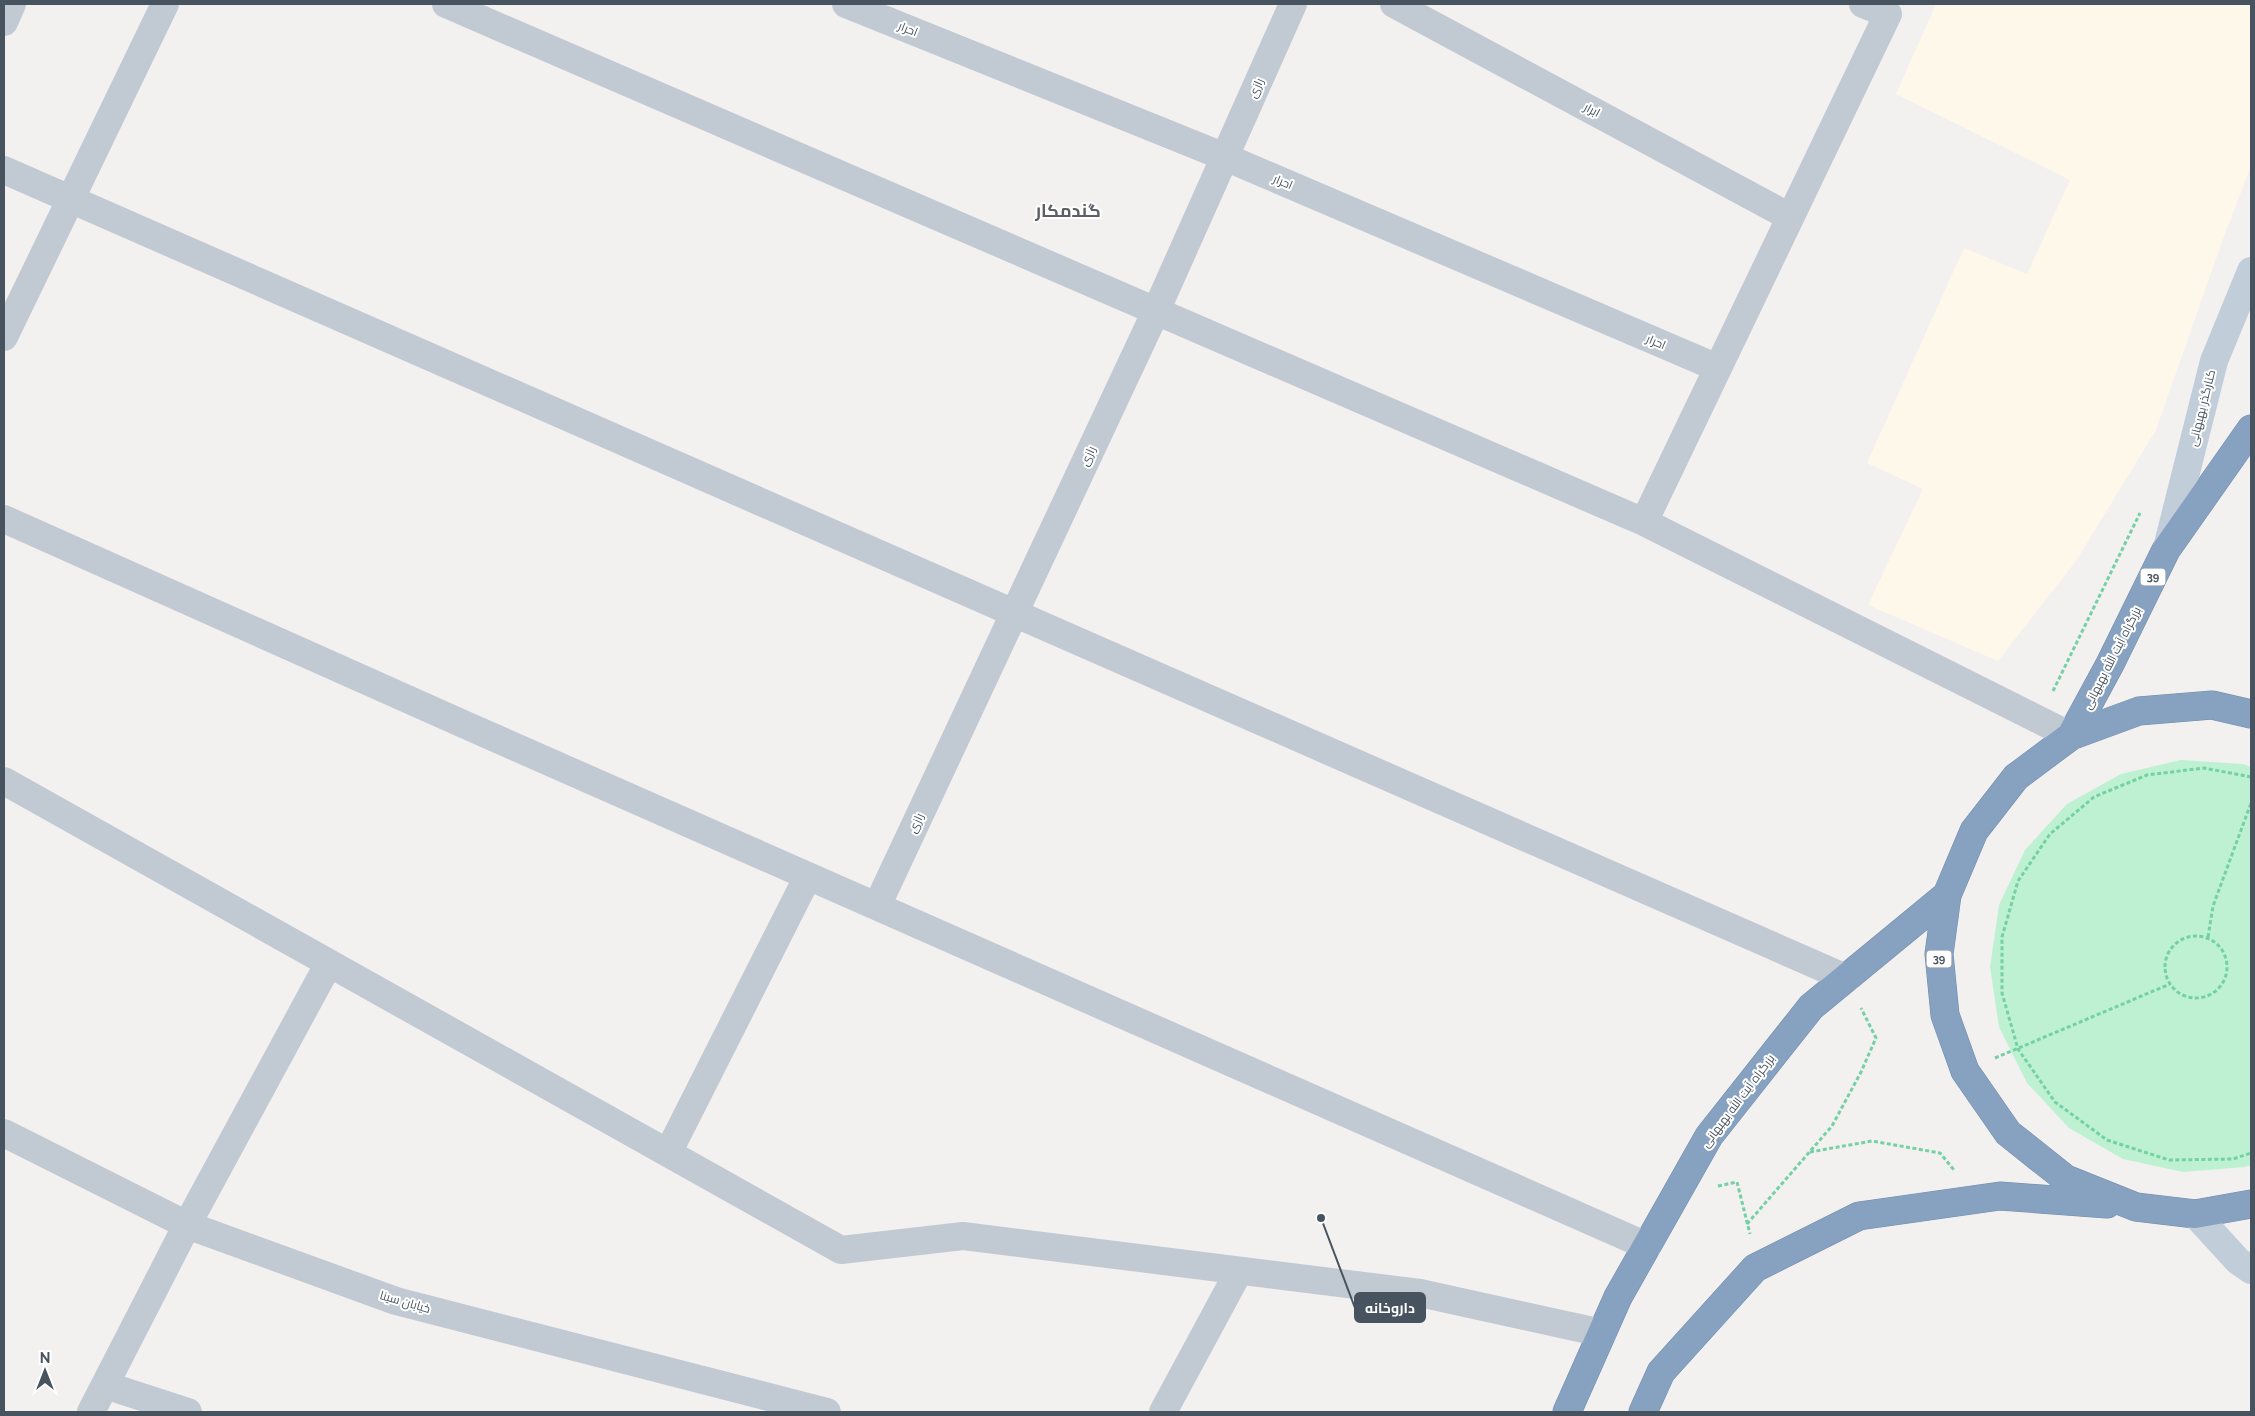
<svg xmlns="http://www.w3.org/2000/svg" width="2255" height="1416" viewBox="0 0 2255 1416" font-family="Raleway,Cairo,sans-serif">
	<style>
		.commercial { fill: #fdf8ea }
		.green { fill: #bef1d2 }
		.lines { fill: none; stroke-linecap: round; stroke-linejoin: round }
		.highway-casing { stroke: #728dac; stroke-width: 29 }
		.path { stroke: #74d1a4; stroke-width: 3; stroke-dasharray: 4 2.5; stroke-linecap: butt }
		.street { stroke: #c1cad2; stroke-width: 28 }
		.secondary { stroke: #c2cdda; stroke-width: 28 }
		.highway { stroke: #87a2c1; stroke-width: 28 }
		.labels { text-anchor: middle; dominant-baseline: central; stroke-width: 4; stroke-linejoin: round; paint-order: stroke }
		.shield { fill: #fff; stroke: #7e878f; stroke-width: 1 }
		.shield-label { font-size: 11px; font-weight: bold; fill: #47535f }
		.street-label { font-size: 12px; fill: #47535f; stroke: #fff }
		.district-label { font-size: 18px; font-weight: bold; fill: #5c6066; stroke: #fff }
		.leader { fill: none; stroke: #47535f; stroke-width: 2 }
		.callout-dot { fill: #47535f; stroke: #fff; stroke-width: 2 }
		.callout { fill: #47535f; stroke: #47535f; stroke-width: 2 }
		.callout-label { font-size: 14px; text-anchor: middle; font-weight: bold; fill: #fff }
	</style>
	<rect width="100%" height="100%" fill="#f3f0f0"/>
	<path class="commercial" d="M1936 4H2251V166L2223 239 2156 430 2076 561 1998 661 1868 605 1923 489 1867 463 1964 248 2027 274 2070 180 1896 94Z"/>
	<path class="green" d="M2181 760 2243 764 2251 767V1165L2245 1167 2183 1172 2123 1159 2069 1128 2027 1083 1999 1027 1990 967 1999 905 2025 850 2067 804 2121 774Z"/>
	<g class="lines">
		<defs>
			<path id="highway" d="M2251 714 2212 705 2139 711 2071 736 2016 777 1974 831 1947 895 1939 954 1945 1015 1965 1071 2008 1133 2066 1179 2136 1207 2195 1214 2251 1204
				M2071 736 2110 664 2166 550 2251 429
				M1567 1412 1618 1297 1709 1136 1811 1007 1947 895
				M1643 1412 1661 1372 1755 1268 1859 1216 2000 1196 2107 1204"/>
		</defs>
		<use href="#highway" class="highway-casing"/>
		<path class="path" d="M2053 691 2140 513
			M2251 777 2204 768 2147 775 2094 797 2050 834 2018 881 2002 937V993L2018 1049 2055 1102 2107 1140 2169 1160 2233 1159 2251 1153
			M2165 967a31 31 0 1 1 62 0a31 31 0 1 1-62 0Z
			M2208 937 2213 906 2251 803
			M1995 1058 2170 984
			M1810 1152 1872 1141 1940 1153 1954 1170
			M1718 1186 1737 1182 1750 1234
			M1747 1224 1832 1126 1861 1072 1876 1038 1861 1008"/>
		<path class="street" d="M446 4 1644 522
			M846 4 1225 157 1718 368
			M1394 4 1790 217
			M1863 4 1888 14 1644 522 2071 736
			M4 22 12 4
			M4 170 1846 978
			M4 337 165 4
			M4 519 470 727 1647 1246
			M4 781 841 1250 963 1236 1420 1293 1602 1333
			M877 906 1156 311 1293 4
			M4 1133 187 1225 396 1301 827 1412
			M668 1153 808 876
			M105 1385 188 1412
			M91 1412 187 1225 329 963
			M1163 1412 1239 1271"/>
		<path class="secondary" d="M2167 548 2214 361 2251 271
			M2195 1214 2238 1261 2251 1270"/>
		<use href="#highway" class="highway"/>
	</g>
	<g class="labels">
		<g class="shield">
			<rect x="2140.5" y="568.5" width="25" height="17" rx="4"/>
			<rect x="1926.5" y="950.5" width="25" height="17" rx="4"/>
		</g>
		<g class="shield-label">
			<text x="2153" y="577">39</text>
			<text x="1939" y="959">39</text>
		</g>
		<g class="street-label">
			<text transform="translate(908 29) rotate(22)">احرار</text>
			<text transform="translate(1256 88) rotate(-66)">رازی</text>
			<text transform="translate(1592 110) rotate(28)">ابرار</text>
			<text transform="translate(1283 182) rotate(23)">احرار</text>
			<text transform="translate(1656 342) rotate(23)">احرار</text>
			<text transform="translate(2202 408) rotate(-76)">کنارگذر بهبهانی</text>
			<text transform="translate(1088 456) rotate(-65)">رازی</text>
			<text transform="translate(2112 658) rotate(-63)">بزرگراه آیت الله بهبهانی</text>
			<text transform="translate(916 823) rotate(-65)">رازی</text>
			<text transform="translate(1738 1101) rotate(-53)">بزرگراه آیت الله بهبهانی</text>
			<text transform="translate(405 1302) rotate(16)">خیابان سینا</text>
		</g>
		<g class="district-label">
			<text x="1068" y="210">گندمکار</text>
		</g>
	</g>
	<path class="leader" d="M1321 1218L1355 1308"/>
	<circle class="callout-dot" cx="1321" cy="1218" r="5"/>
	<rect class="callout" x="1355" y="1293" width="70" height="29" rx="5"/>
	<g class="callout-label">
		<text x="1390" y="1313">داروخانه</text>
	</g>
	<rect width="2255" height="1416" fill="none" stroke="#47535f" stroke-width="10"/>
	<g transform="translate(45 1371)" stroke="#ffffff" stroke-width="4" paint-order="stroke">
	<path d="M0-4L9 19L0 12L-9 19Z" fill="#47535f"/>
	<text y="-8" font-size="14" font-weight="bold" text-anchor="middle" fill="#47535f">N</text>
	</g>
</svg>
